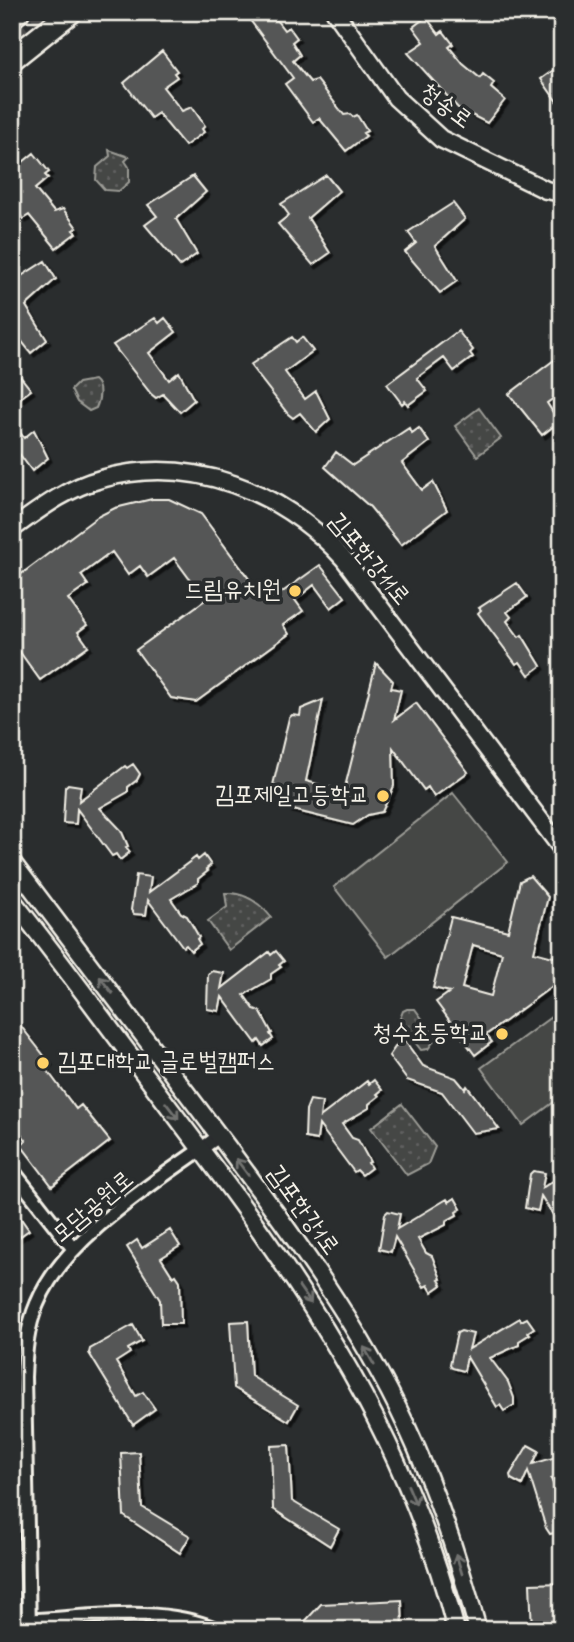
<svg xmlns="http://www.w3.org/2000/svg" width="574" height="1642" viewBox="0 0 574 1642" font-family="'Indie Flower','Poor Story',sans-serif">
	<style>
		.park { fill: url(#park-dots); stroke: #9c9c96; stroke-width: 2 }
		.garden { fill: #444645; stroke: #9c9c96; stroke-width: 2 }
		.building { fill: #555756; stroke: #f4f1e8; stroke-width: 2; fill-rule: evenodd; filter: url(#shadow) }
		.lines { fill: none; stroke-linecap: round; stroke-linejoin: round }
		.primary-tunnel { stroke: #484a4a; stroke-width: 21; stroke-dasharray: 21 10; stroke-linecap: butt }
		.minor-casing { stroke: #f4f1e8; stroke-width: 18 }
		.tertiary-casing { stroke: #f4f1e8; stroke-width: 21 }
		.primary-casing { stroke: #f4f1e8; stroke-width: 26 }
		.minor { stroke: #2a2d2e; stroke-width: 12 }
		.tertiary { stroke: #2a2d2e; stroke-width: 16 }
		.primary { stroke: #2a2d2e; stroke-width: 21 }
		.oneway { stroke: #71726f }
		.poi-dot { fill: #ffd166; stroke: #2a2d2e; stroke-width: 2.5 }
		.labels { text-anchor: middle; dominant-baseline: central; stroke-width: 7; stroke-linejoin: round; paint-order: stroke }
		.street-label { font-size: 24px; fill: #f4f1e8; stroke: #2a2d2e }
		.poi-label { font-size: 24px; fill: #f4f1e8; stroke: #2a2d2e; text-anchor: end }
	</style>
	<defs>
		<pattern id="park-dots" width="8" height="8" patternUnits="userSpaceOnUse" patternTransform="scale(1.75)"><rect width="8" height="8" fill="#444645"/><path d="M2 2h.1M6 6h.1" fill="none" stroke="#606160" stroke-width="1.8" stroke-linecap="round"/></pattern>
		<filter id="shadow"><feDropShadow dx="3.5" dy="3.5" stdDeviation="0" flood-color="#0009"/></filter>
	</defs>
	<rect width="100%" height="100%" fill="#2a2d2e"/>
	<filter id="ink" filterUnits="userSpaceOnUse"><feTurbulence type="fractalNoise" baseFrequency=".0143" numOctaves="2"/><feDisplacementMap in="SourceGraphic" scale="14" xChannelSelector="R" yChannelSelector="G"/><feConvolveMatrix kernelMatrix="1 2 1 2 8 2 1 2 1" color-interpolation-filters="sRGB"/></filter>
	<g filter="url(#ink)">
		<path class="park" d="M109 150 129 157 125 161 129 167V182L119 191 105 190 96 180 97 167 110 156Z
			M94 380C102 386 100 399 96 408L89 411 77 402 71 390 78 383Z
			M479 408 501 438 477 456 455 426Z
			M225 893C244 892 259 902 271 917L229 950 208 921 227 907Z
			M407 1009H415L436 1038 428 1049 421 1050 399 1021 403 1011Z
			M402 1104 435 1147 428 1164 407 1175 371 1128Z"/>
		<path class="garden" d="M453 793 508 862 388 957 334 887Z
			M562 1009V1096L523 1125 481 1068Z"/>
		<path class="building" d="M244 12H270L284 30 289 27 297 38 292 42 300 55 293 61 310 82 317 80 344 115 350 114 353 117 357 115 367 131 363 133 366 136 346 151 319 118 313 122 285 84 293 78Z
			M426 17 439 34 443 31 453 44 449 47 463 64 480 78 483 74 494 83 491 88 505 100 487 123 458 108 408 53 424 42 413 27Z
			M162 51 177 71 174 73 177 77 163 87 182 111 192 107 205 126 202 129 204 132 185 146 158 113 151 118 124 83Z
			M562 64V109L541 79Z
			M34 153 49 172 45 175 48 178 35 189 54 212 63 209 77 228 73 230 76 233 56 248 29 215 23 219 12 205V171Z
			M326 175 339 191 308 218 330 253 313 265 278 224 289 215 281 204Z
			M193 176 206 192 176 219 197 254 180 266 145 225 157 216 148 205Z
			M453 203 465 219 435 246 457 281 440 293 405 252 416 243 408 232Z
			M45 261 56 279 26 306 47 340 31 353 16 334 12 337V282Z
			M155 318 159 323 165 318 176 332 149 353 169 380 179 372 194 400 180 412 163 394 156 398 151 394 113 345Z
			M458 331 473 350 470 353 473 357 454 371 444 358 417 378 427 391 408 405 405 401 402 404 387 384Z
			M292 337 296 342 302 337 313 351 285 372 305 399 316 391 330 419 316 432 300 413 293 418 288 414 250 365Z
			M562 354V392L547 403 559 422 542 435 509 394Z
			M20 376 31 390 12 404V382Z
			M409 428 412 433 419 428 429 442 402 463 422 490 433 482 447 510 401 545 370 507 325 467 336 452 353 465Z
			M34 430 48 458 32 471 18 452 12 456V436L19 431 24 438Z
			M152 499H169L201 514 267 603 320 565 345 597 331 608 314 585 295 600 303 611 283 625 289 634 196 702 171 698 136 650 205 600 174 558 148 577 140 566 128 575 112 552 81 575 88 585 68 599 87 625 78 632 88 646 40 680 12 641V581L97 517 115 508Z
			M517 583 527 597 507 612 511 617 507 621 519 637 522 635 541 666 529 675 520 662 516 664 478 613 481 610 479 608Z
			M376 663 393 681 391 688 401 690 394 720 416 703 468 772 434 797 428 787 424 790 393 748 394 786 382 812 368 815 353 825 289 809 280 797 279 787 273 785 289 718 292 715 300 716 301 709 323 700 306 781 344 791Z
			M133 764 140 774 137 780 128 787V792L100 808 121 830 128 846 126 847 130 852 120 860 116 854 112 856 77 809 76 824 63 823 65 787 68 784 81 786 79 801 125 766 127 768Z
			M204 855 211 865 206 869 208 871 198 879V883L171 899 181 913 187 916 199 937 197 939 200 944 191 951 186 945 183 947 148 900 146 915 134 914 131 910 136 875 151 877 149 892 196 857 198 860Z
			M530 876 548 897 534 952 553 957 562 951V979L486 1035 492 1042 475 1055 436 1002 450 992 433 988 451 917 508 931 520 881ZM473 945 502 953 491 996 462 988Z
			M276 951 284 961 279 965 281 967 271 974V979L244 995 254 1009 260 1011 272 1033 270 1034 273 1039 263 1046 259 1040 256 1043 222 997 219 1011 207 1009 208 974 212 971 224 973 221 989 269 952 271 955Z
			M20 1025 49 1062 44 1066 76 1109 81 1105 110 1141 52 1186 21 1145 26 1140 12 1122V1030Z
			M402 1037 423 1066 456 1078 465 1089 467 1086 499 1129 473 1133 442 1092 407 1080 389 1056Z
			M374 1080 382 1090 377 1094 379 1096 369 1104V1108L342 1124 352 1138 358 1140 370 1162 368 1163 371 1168 362 1175 357 1170 354 1172 319 1125 317 1140 305 1138 306 1110 310 1100 322 1102 320 1117 367 1081 369 1084Z
			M533 1171 545 1173 542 1188 562 1175V1229L541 1196 538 1211 525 1208 530 1174Z
			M455 1198 461 1209 456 1212 457 1215 446 1221V1225L418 1239 426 1253 432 1256 441 1279 439 1280 442 1285 432 1292 428 1285 424 1287 395 1237 391 1252 379 1249 385 1214 388 1211 400 1214 397 1229 447 1199 449 1202Z
			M12 1206 29 1230 12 1242Z
			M170 1230 180 1246 161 1258 173 1277 176 1275 180 1281 181 1324H161L160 1300 127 1247 137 1240 142 1248Z
			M520 1318 521 1321 527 1318 534 1328 528 1332 530 1334 519 1341V1345L490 1358 508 1382 514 1398V1405L504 1411 500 1405 497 1407 467 1357 464 1371 452 1368 450 1364 457 1333 461 1331 473 1334 469 1349Z
			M248 1321 251 1376 298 1405 289 1421 234 1388 230 1322Z
			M133 1325 142 1341 128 1349 130 1353 116 1362 136 1396 143 1392 155 1409 133 1425 89 1353 90 1349Z
			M289 1445 292 1501 339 1529 330 1546 273 1509 271 1446Z
			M528 1445 539 1451 533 1464 562 1455V1475L551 1479 562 1504V1531L550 1534 546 1528 528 1471 522 1485 511 1479 510 1475Z
			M139 1452 142 1507 190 1536 180 1553 124 1516 121 1453Z
			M562 1583V1630H532L530 1584Z
			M402 1600 403 1630H297L321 1604Z"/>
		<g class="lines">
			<path class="primary-tunnel" d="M12 44 53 12"/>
			<defs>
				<path id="minor" d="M12 1170 73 1248
					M12 1621C80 1620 154 1603 218 1630
					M29 1630 24 1377C25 1352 27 1327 37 1304 65 1235 160 1180 219 1136"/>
				<path id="tertiary" d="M335 12 396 98 441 139 546 190 562 193
					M12 529C40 509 67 488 101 479 191 454 283 491 344 559L562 849
					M12 862C83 957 155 1050 226 1145 292 1234 359 1324 406 1425 437 1491 459 1560 478 1630
					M12 900C64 965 113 1033 163 1099 292 1270 402 1419 456 1630"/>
				<path id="primary" d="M12 17 18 12
					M12 59 71 12"/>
			</defs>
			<use href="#minor" class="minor-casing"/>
			<use href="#tertiary" class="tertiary-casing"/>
			<use href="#primary" class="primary-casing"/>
			<use href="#minor" class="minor"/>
			<use href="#tertiary" class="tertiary"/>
			<use href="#primary" class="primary"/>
		</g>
		<defs><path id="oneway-shaft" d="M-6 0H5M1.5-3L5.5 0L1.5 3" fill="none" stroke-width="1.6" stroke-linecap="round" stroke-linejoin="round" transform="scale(1.75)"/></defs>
		<g class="oneway">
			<use href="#oneway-shaft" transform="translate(106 985) rotate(-128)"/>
			<use href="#oneway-shaft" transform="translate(172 1111) rotate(52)"/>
			<use href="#oneway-shaft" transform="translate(242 1167) rotate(-127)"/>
			<use href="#oneway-shaft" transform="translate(305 1295) rotate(55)"/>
			<use href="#oneway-shaft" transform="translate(369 1356) rotate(-120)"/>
			<use href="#oneway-shaft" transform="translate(412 1495) rotate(67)"/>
			<use href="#oneway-shaft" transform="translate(459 1564) rotate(-107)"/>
		</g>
	</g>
	<g class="poi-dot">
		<circle cx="295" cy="591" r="7"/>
		<circle cx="383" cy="796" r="7"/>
		<circle cx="502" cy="1034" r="7"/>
		<circle cx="43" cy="1063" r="7"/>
	</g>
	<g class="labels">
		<g class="street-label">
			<text transform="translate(445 107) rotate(37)">청송로</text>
			<text transform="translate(368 560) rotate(50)">김포한강11로</text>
			<text transform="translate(94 1208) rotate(-40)">모담공원로</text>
			<text transform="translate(302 1211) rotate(54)">김포한강1로</text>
		</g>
		<g class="poi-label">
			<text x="281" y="591">드림유치원</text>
			<text x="369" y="796">김포제일고등학교</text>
			<text x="488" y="1034">청수초등학교</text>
			<text x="57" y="1063" text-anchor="start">김포대학교 글로벌캠퍼스</text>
		</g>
	</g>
	<rect width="574" height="1642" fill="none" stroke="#2a2d2e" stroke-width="42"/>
	<rect x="21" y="21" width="532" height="1600" fill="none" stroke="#f4f1e8" stroke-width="2.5" filter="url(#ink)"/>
</svg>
